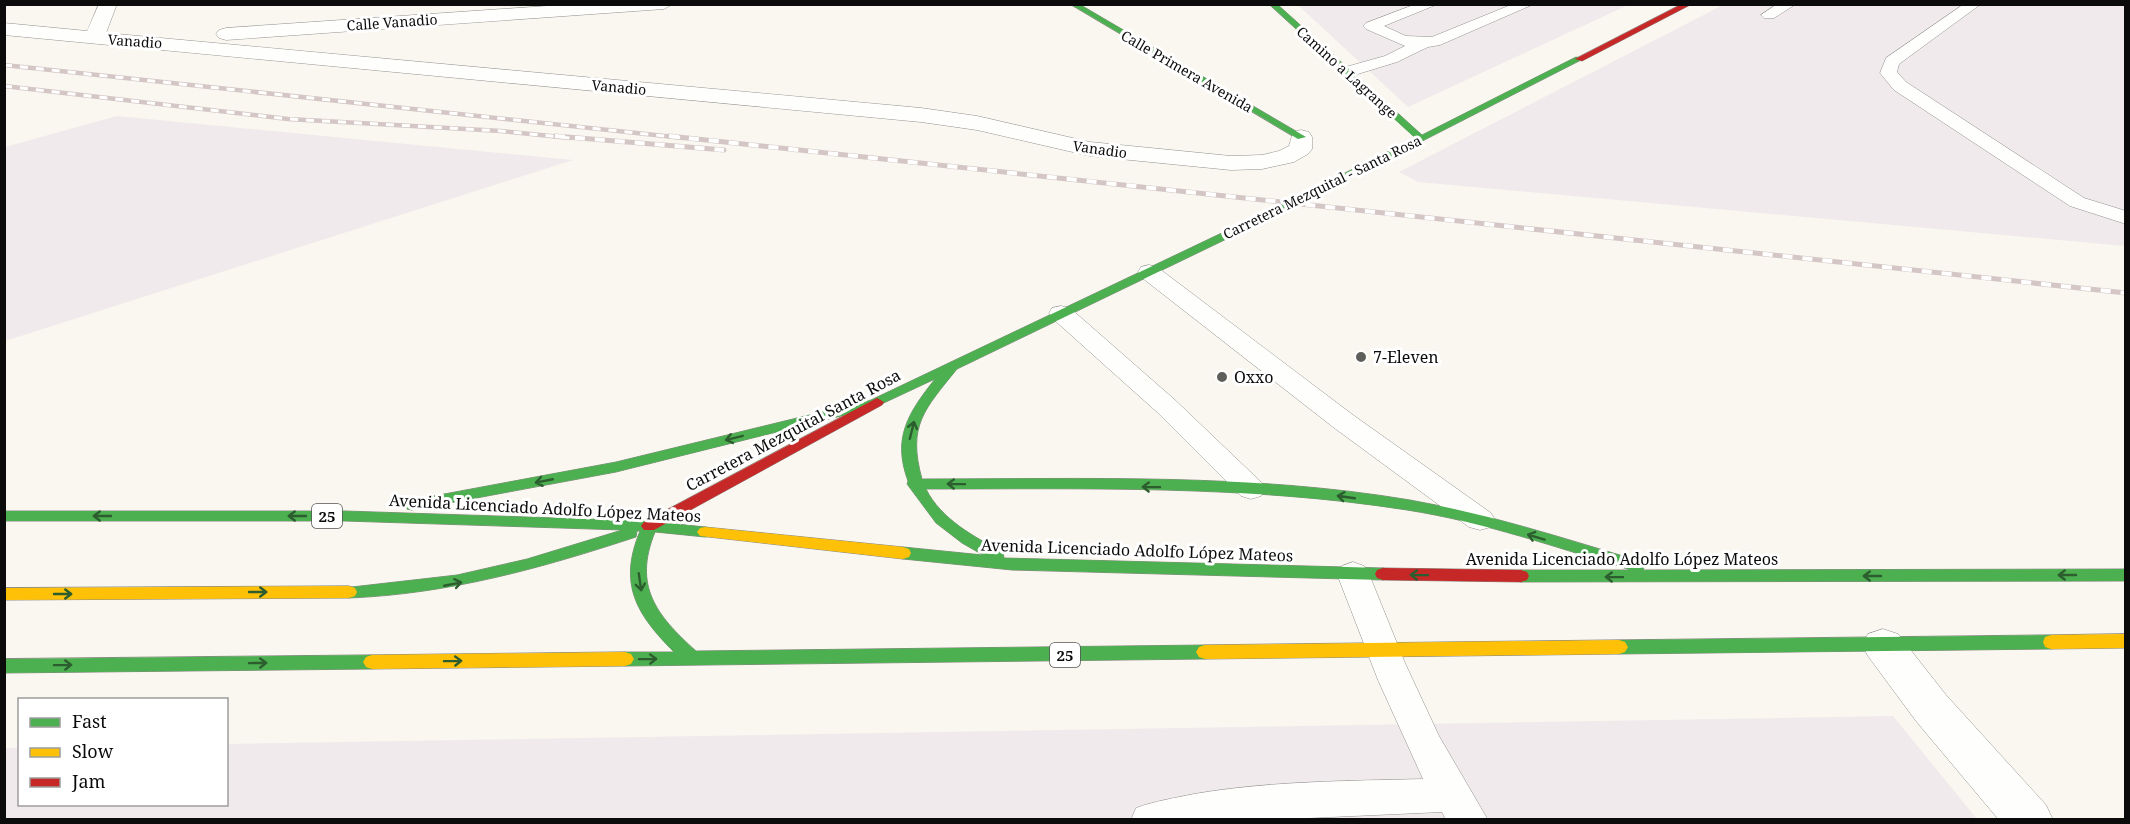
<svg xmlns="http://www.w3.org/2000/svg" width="2130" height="824" viewBox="0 0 2130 824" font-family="'Noto Serif',serif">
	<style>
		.industrial { fill: #f0eaec }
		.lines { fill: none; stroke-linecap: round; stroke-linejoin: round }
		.lane-casing { stroke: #92918e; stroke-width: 1 }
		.street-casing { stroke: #92918e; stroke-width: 1 }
		.fast-casing { stroke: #898884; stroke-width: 1 }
		.slow-casing { stroke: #898884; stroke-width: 1 }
		.jam-casing { stroke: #898884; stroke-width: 1 }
		.lane { fill: #fefefd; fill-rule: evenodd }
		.street { fill: #fefefd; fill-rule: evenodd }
		.fast { fill: #4caf50; fill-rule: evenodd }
		.slow { fill: #ffc107; fill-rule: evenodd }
		.jam { fill: #c62828; fill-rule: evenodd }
		.rail-far1-casing { stroke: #d4c6c5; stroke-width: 4.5 }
		.rail-casing { stroke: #d4c6c5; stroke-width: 5 }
		.rail-far1 { stroke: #fff; stroke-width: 3; stroke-dasharray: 8; stroke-linecap: butt }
		.rail { stroke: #fff; stroke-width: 4; stroke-dasharray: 10; stroke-linecap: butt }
		.oneway { stroke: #2c5d2e }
		.poi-dot { fill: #5e5e5b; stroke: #fff; stroke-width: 2 }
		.labels { text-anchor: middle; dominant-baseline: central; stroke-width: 6; stroke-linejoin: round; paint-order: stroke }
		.far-street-label { font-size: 14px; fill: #0b0b0b; stroke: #fff }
		.shield { fill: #fff; stroke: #545454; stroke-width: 1.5 }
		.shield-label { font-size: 15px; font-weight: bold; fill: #0b0b0b }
		.poi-label { font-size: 16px; fill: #0b0b0b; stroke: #fff; text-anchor: start }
		.street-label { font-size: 16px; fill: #0b0b0b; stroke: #fff }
	</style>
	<rect width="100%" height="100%" fill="#f9f7ef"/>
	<path class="industrial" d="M1298 5H1628L1408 107Z
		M1723 5H2125V246L1418 182 1399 172Z
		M117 116 573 160 5 341V147Z
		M1893 716 1977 819 5 820 4 748H19L20 804H226L227 744Z"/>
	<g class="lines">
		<defs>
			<path id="lane" d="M1416 4H1438L1384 26 1406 36 1432 37 1513 4H1534L1440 45 1428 47 1397 62 1348 77 1342 76 1340 72 1342 68 1385 56 1405 46 1366 29 1363 26 1366 23Z
				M1777 4H1796L1774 18H1764L1761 15Z
				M1964 4H1981L1899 64 1897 72 1906 82 2084 198 2126 211V224L2070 206 1894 90 1880 73 1886 58Z
				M1149 265 1157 267 1353 415 1491 513 1495 520 1491 527 1480 530 1469 527 1333 427 1141 277 1138 272 1141 267Z
				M1061 306 1070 308 1175 400 1261 482 1266 489 1261 496 1251 499 1241 496 1157 412 1052 318 1049 313 1052 308Z
				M1353 562 1364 566 1369 574 1405 663 1439 736 1488 820H1446L1442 812 1265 820H1131L1136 808C1155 801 1175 798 1194 794 1270 781 1347 781 1423 779L1378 680 1337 574 1342 566Z"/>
			<path id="street" d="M99 4H117L106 33 921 108 977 116 1090 142 1231 156 1262 155 1279 151 1289 146 1293 132 1301 130 1309 132 1312 137V149L1308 154 1294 162 1262 169 1231 170 1090 156 977 130 921 122 4 35V23L87 31Z
				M576 4H673L664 9 226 40 219 38 216 34 219 30 226 28Z
				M1883 629 1898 634 1946 695 2046 805 2053 820H1999L1916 721 1868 656 1862 645 1868 634Z"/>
			<path id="fast" d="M1070 4H1079L1306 137 1298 139Z
				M1269 4H1277L1422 135 1576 57 1583 59 1297 205 957 369C925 409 907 425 922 479 1084 479 1250 473 1410 500 1489 514 1566 539 1643 562L1645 566 1643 570 2126 569V581L1521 582 1515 580 1513 576 1515 572 1521 570H1631C1558 548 1484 522 1407 510 1248 485 1087 489 926 489 941 519 974 537 1003 552L1004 558 1383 568 1389 570 1391 574 1389 578 1383 580 1012 570 903 559 897 557 895 553 897 549 903 547 983 555 962 543 936 523 907 484 908 481C892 438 908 413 935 379L873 408 616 472 412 510 407 509 405 505 407 501 412 500 616 462 871 400 1289 201 1415 138Z
				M4 511H345L649 521 705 527 710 528 713 532 710 536 705 537 655 532C633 586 656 615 696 651L1205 645 1211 647 1214 652 1211 657 1205 659 625 666 619 664 616 659 619 654 625 652H674C636 614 618 584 640 531H637L636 537C542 568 449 594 349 598L343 596 341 592 343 588 457 575 527 559 622 530 345 521H4Z
				M2051 635 2057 637 2059 642 2057 647 2051 649 1619 654 1613 652 1610 647 1613 642 1619 640Z
				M372 655 378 657 381 662 378 667 372 669 4 673V659Z"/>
			<path id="slow" d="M705 527 903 547 909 549 911 553 909 557 903 559 700 536 697 532 700 528Z
				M349 586 355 588 357 592 355 596 349 598 4 600V588Z
				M2126 634V648L2051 649 2045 647 2043 642 2045 637 2051 635Z
				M1619 640 1625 642 1628 647 1625 652 1619 654 1205 659 1199 657 1196 652 1199 647 1205 645Z
				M625 652 631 654 634 659 631 664 625 666 372 669 366 667 363 662 366 657 372 655Z"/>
			<path id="jam" d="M1682 4H1692L1582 61 1575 59Z
				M877 398 884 402 882 405 654 530H644L641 526 644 522Z
				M1383 568 1521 570 1527 572 1529 576 1527 580 1521 582 1383 580 1377 578 1375 574 1377 570Z"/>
		</defs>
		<use href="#lane" class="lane-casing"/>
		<use href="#street" class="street-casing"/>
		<use href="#fast" class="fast-casing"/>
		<use href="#slow" class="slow-casing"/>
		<use href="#jam" class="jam-casing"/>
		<use href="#lane" class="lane"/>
		<use href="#street" class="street"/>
		<use href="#fast" class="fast"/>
		<use href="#slow" class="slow"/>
		<use href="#jam" class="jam"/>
		<defs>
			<path id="rail-far1" d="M4 65 683 138
				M4 86 288 119 501 131 570 138"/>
			<path id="rail" d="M555 136 724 150
				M669 136 2126 293"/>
		</defs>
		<use href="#rail-far1" class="rail-far1-casing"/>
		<use href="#rail" class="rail-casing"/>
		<use href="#rail-far1" class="rail-far1"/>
		<use href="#rail" class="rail"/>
	</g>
	<defs><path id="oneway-shaft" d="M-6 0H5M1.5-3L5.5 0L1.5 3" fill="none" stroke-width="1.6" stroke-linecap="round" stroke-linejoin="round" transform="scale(1.5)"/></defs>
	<g class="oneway">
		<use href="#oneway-shaft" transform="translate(912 430) rotate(-76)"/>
		<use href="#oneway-shaft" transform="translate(734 438) rotate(166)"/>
		<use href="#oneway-shaft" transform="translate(544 481) rotate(169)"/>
		<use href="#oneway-shaft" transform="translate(956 484) rotate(-179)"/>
		<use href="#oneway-shaft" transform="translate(1151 487) rotate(-179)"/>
		<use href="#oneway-shaft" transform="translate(1346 497) rotate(-172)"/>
		<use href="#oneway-shaft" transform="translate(102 516) rotate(180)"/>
		<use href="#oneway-shaft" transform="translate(297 516) rotate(180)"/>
		<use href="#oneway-shaft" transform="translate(1536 537) rotate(-163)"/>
		<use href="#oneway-shaft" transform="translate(1419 575) rotate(-179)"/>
		<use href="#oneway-shaft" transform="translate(2067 575) rotate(180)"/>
		<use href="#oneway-shaft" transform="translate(1872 576) rotate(180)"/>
		<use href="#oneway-shaft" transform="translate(1614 577) rotate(-179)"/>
		<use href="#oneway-shaft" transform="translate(640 582) rotate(82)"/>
		<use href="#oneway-shaft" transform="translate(453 584) rotate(-11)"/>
		<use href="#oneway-shaft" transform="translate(258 592)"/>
		<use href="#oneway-shaft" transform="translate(63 594)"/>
		<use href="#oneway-shaft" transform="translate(648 659) rotate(-1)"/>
		<use href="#oneway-shaft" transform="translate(453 661) rotate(-1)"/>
		<use href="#oneway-shaft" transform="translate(258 663) rotate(-1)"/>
		<use href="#oneway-shaft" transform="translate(63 665) rotate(-1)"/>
	</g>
	<g class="poi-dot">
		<circle cx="1361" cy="357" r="6"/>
		<circle cx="1222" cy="377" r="6"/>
	</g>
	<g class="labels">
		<g class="far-street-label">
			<text transform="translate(392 22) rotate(-4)">Calle Vanadio</text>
			<text transform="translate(135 41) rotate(4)">Vanadio</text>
			<text transform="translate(1187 71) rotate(30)">Calle Primera Avenida</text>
			<text transform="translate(1347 72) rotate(42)">Camino a Lagrange</text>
			<text transform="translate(619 87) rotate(5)">Vanadio</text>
			<text transform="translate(1100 149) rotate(8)">Vanadio</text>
			<text transform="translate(1322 187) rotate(-26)">Carretera Mezquital - Santa Rosa</text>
		</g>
		<g class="shield">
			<rect x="312" y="504" width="30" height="24" rx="4.5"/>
			<rect x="1050" y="643" width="30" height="24" rx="4.5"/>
		</g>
		<g class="shield-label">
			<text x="327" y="516">25</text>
			<text x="1065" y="655">25</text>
		</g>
		<g class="poi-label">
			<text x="1373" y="357">7-Eleven</text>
			<text x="1234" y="377">Oxxo</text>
		</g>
		<g class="street-label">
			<text transform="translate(793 430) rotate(-28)">Carretera Mezquital Santa Rosa</text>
			<text transform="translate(545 508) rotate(3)">Avenida Licenciado Adolfo López Mateos</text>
			<text transform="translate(1137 550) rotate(2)">Avenida Licenciado Adolfo López Mateos</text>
			<text x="1622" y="559">Avenida Licenciado Adolfo López Mateos</text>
		</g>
	</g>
	<rect width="2130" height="824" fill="none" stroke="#0b0b0b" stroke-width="12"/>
	<rect x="18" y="698" width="210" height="108" fill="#ffffff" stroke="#9d9d9d" stroke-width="1.5"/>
	<rect x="30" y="718" width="30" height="9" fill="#4caf50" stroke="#9d9d9d" stroke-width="1.5"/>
	<text x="72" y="728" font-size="18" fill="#0b0b0b">Fast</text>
	<rect x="30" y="748" width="30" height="9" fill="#ffc107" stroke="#9d9d9d" stroke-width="1.5"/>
	<text x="72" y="758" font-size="18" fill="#0b0b0b">Slow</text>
	<rect x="30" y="778" width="30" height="9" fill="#c62828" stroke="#9d9d9d" stroke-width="1.5"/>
	<text x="72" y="788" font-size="18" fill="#0b0b0b">Jam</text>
</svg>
